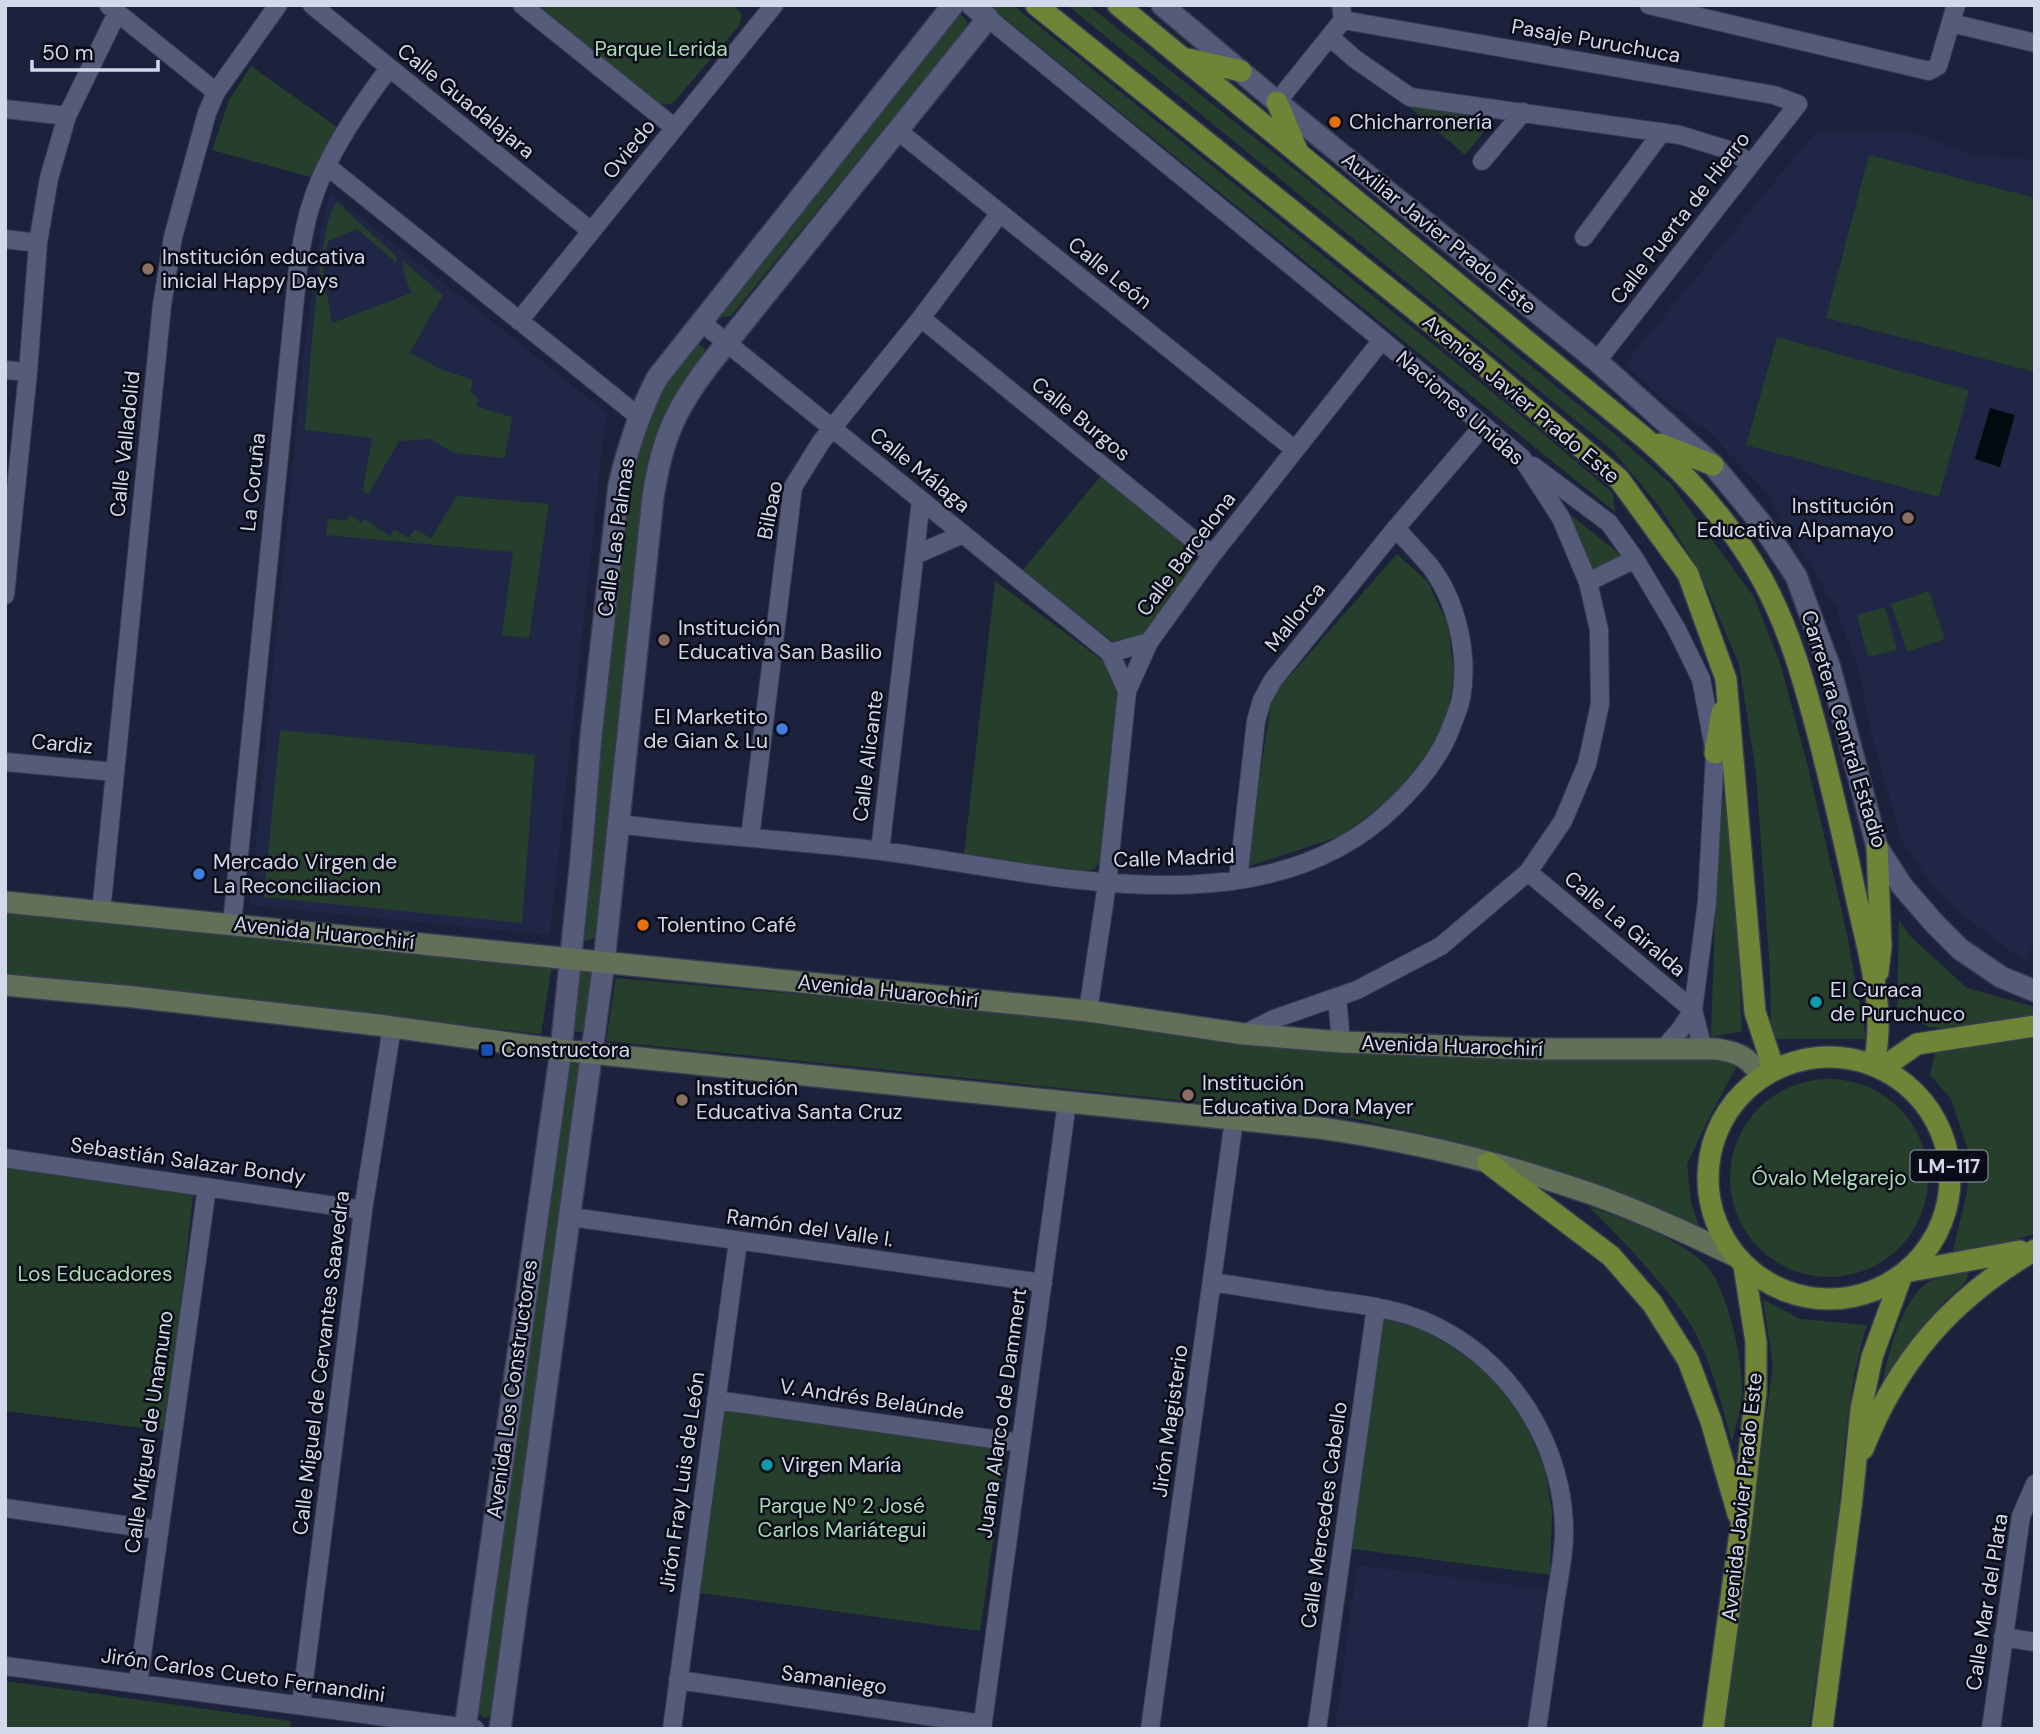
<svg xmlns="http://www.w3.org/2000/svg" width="2040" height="1734" viewBox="0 0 2040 1734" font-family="'DM Sans',sans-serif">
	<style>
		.built { fill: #202646 }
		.green { fill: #263e2c }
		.water { fill: #000c0f }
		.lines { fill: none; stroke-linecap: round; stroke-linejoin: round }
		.minor-casing { stroke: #383b51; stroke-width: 20 }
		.tertiary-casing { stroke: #383b51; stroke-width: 24 }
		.secondary-casing { stroke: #383b51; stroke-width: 24 }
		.primary-casing { stroke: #383b51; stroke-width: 24 }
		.minor { stroke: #555c7a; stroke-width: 18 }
		.tertiary { stroke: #555c7a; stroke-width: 21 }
		.secondary { stroke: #627059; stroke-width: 21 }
		.primary { stroke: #6f8437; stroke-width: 21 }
		.food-dot { fill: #e8710a; stroke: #0a0c17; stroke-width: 2.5 }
		.education-dot { fill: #8d6e63; stroke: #0a0c17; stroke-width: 2.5 }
		.shop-dot { fill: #3f7fe0; stroke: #0a0c17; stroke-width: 2.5 }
		.culture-dot { fill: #0f9aa8; stroke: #0a0c17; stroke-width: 2.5 }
		.transit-dot { fill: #1a4fb4; stroke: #0a0c17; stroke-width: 2.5 }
		.labels { text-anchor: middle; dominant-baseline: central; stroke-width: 5; stroke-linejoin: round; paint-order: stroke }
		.shield { fill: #0a0c17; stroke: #979bab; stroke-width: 2 }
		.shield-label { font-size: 19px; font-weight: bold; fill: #d3d8ea }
		.street-label { font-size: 21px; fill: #d3d8ea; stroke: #0a0c17 }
		.park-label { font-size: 21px; fill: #aadcb5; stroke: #0a0c17 }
		.poi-label { font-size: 21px; fill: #d3d8ea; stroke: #0a0c17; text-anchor: start }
	</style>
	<rect width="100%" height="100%" fill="#1c223b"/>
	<path class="built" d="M1817 130 1914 133 1974 155 2035 160V937L2026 962 1968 919 1931 883 1902 841 1871 733 1859 670 1836 608 1764 490 1708 431 1661 398 1625 364Z
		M330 193 606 412 550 935 250 905 303 359 320 233Z
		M1357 1565 1546 1589 1527 1729H1335Z"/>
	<path class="green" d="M538 5H734L742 15 739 26 673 103 663 105 656 102Z
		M988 5H1013L1539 430 1613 493 1615 512Z
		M1067 5H1088L1416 266 1514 352 1617 436 1671 484 1754 597 1780 663 1808 767 1846 929 1866 1039H1771L1770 973 1756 772 1739 664 1698 569 1659 506 1612 450Z
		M958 12 967 21V27L731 316 720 318 716 316Z
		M251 66 337 127 314 178 212 150 229 100Z
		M1401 100 1496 117 1465 155Z
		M1869 155 2035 198V372L1826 318Z
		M337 202 396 256 397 263 357 229 328 241 323 273 332 323 411 293 403 270V261L443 295 410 352 440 369 473 380 470 392 479 399 476 406 512 417 505 458 454 453 430 439 399 441 368 495 363 490 372 438 305 430C308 396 318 218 337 202Z
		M1777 337 1969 390 1939 497 1746 445Z
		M694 342 705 348 704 354 663 426 597 935C591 942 586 941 578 939L621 531 637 442 655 398Z
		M1101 476 1192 548 1196 566 1146 636 1123 643 1113 642 1022 571Z
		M457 496 549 504 529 638 502 635 513 552 326 535 328 519 347 520 348 516 354 517 361 523 365 519 390 536 394 529 409 538 415 529 431 538Z
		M1566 511 1623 557 1594 570Z
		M1397 554 1428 582 1448 625 1454 675 1447 718 1429 754 1388 801 1341 836 1246 867 1272 696Z
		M995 581 1106 663 1116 677 1117 722 1100 861 1095 869 1087 871 964 856Z
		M1929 591 1945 639 1907 652 1891 604Z
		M1885 607 1897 650 1868 657 1857 615Z
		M280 730 535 755 522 923 264 897Z
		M1731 798 1742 1031 1711 1037 1719 800Z
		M5 908 552 966 541 1034 5 975Z
		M1899 920 1910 936 1967 988 2035 1007V1018L1943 1028 1928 1027 1897 1007Z
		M576 963 592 966 587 1032H570Z
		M616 978 1451 1053 1714 1059 1737 1066 1710 1116 1687 1164 1691 1202 1701 1232C1642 1207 1584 1179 1523 1160 1466 1143 1409 1131 1351 1118L606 1041Z
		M2035 1034V1234L1996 1245 1953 1251 1967 1192 1968 1150 1951 1099 1930 1075 1936 1049Z
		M571 1061H582L494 1712 485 1719 478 1712 568 1063Z
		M1730 1178a99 99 0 1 1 198 0a99 99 0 1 1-198 0Z
		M5 1164 194 1187 167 1431 5 1411Z
		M1589 1207C1631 1221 1670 1234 1704 1263 1727 1284 1744 1364 1742 1395 1741 1410 1735 1427 1732 1442 1720 1400 1710 1353 1685 1316 1658 1276 1623 1241 1589 1207Z
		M1967 1268C1972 1283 1953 1292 1944 1302 1919 1328 1900 1357 1881 1388 1888 1356 1898 1310 1922 1287 1932 1277 1953 1273 1967 1268Z
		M1763 1299 1800 1319 1867 1325C1847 1389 1845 1450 1838 1516 1831 1587 1819 1658 1809 1729H1722L1773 1366Z
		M1379 1318 1417 1328 1451 1346 1494 1376 1526 1423 1545 1469 1552 1512 1550 1575 1346 1548Z
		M721 1407 1007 1447 980 1631 694 1592Z
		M5 1681 291 1721 290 1729H5Z"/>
	<path class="water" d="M1990 408 2015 415 2000 467 1975 459Z"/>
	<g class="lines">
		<defs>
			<path id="minor" d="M312 5 591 231
				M522 5 675 128
				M1649 5 1929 71 1938 66 1956 5
				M109 6 216 92
				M988 18 1382 340 1522 458 1561 518 1588 582 1599 630 1600 704 1587 764 1563 821 1528 872 1441 946 1357 990 1274 1019 1244 1034
				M1343 20 1774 95 1798 104 1597 361
				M1951 23 2035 43
				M1330 37 1355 59 1410 97 1680 135 1732 151 1751 164
				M1277 102 1343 20 1341 5
				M5 109 67 116
				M898 131 1294 449
				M1482 161 1523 112
				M327 166 638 416
				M1584 237 1662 132
				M5 239 38 243
				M921 318 1212 555
				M519 321 774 5
				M701 322 1110 653 1127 691 1107 884 1088 1011
				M5 370 28 372
				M1533 466 1609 523 1635 559 1676 628 1701 679 1715 753 1707 902 1693 1010 1703 1049
				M915 555 963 534
				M1588 582 1635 559
				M5 595 28 372 38 243 49 178 67 116 117 13
				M1110 653 1149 642 1212 555 1382 340
				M1127 691 1149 642
				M5 762 115 772
				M619 824C707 836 795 840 882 851 1043 872 1263 935 1394 807 1418 784 1441 757 1452 725 1455 717 1459 708 1461 699 1469 655 1457 601 1430 566 1419 553 1407 541 1396 528
				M750 838 793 487 821 442 921 318 1000 213
				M880 851 921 500
				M1528 872 1693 1010
				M1238 880 1256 721 1262 700 1273 680 1396 528 1483 426
				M101 912 162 305 173 237 207 113 216 92 278 5
				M232 924 299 258C303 240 305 222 311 205 326 155 359 109 389 68
				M1337 997 1341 1042
				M1663 1049 1680 1030 1693 1010
				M5 1158 363 1210
				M571 1217 1043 1283
				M1212 1282C1250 1288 1289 1294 1327 1300 1353 1303 1380 1307 1405 1314 1496 1342 1560 1430 1564 1524 1565 1551 1559 1577 1555 1603 1549 1645 1543 1687 1537 1729
				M716 1400 1021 1443
				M5 1508 158 1530
				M2003 1637 2035 1642
				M5 1666 475 1729
				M678 1680 983 1724
				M138 1684 207 1187
				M301 1705 363 1210 392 1027
				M672 1729 738 1241
				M982 1729 1067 1102
				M1150 1729 1234 1120
				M1317 1729 1376 1307
				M1991 1729 2021 1516 2035 1484"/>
			<path id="tertiary" d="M1162 5 1277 102 1597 361 1713 465 1760 522 1796 576 1830 668 1877 847 1902 886 1935 924 1960 949 2001 977 2035 991
				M465 1729 561 1050 581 859 591 736 619 485C628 447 639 413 657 378L953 5
				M500 1729 604 962 653 497C662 440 674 411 709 365L988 18 972 5"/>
			<path id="secondary" d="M5 902 1088 1011 1244 1034 1341 1042 1528 1049H1717C1741 1053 1747 1057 1762 1076
				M5 985 134 997 378 1025 561 1050 1320 1128C1404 1140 1487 1159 1568 1186 1625 1204 1681 1230 1735 1256"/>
			<path id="primary" d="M1036 5 1474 357 1619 479 1688 574 1726 679 1755 1012 1774 1070
				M1118 5 1646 439C1692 480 1731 524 1761 577 1790 629 1805 685 1820 742 1832 790 1844 838 1854 887 1866 945 1887 1005 1874 1064
				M1188 59 1241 71
				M1277 102 1297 150
				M1660 444 1713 465
				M1715 753 1722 712
				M1877 847 1881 946 1878 972
				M1708 1178a121 121 0 1 1 242 0a121 121 0 1 1-242 0Z
				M1882 1068 1917 1044 2035 1026
				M1488 1163 1611 1256 1652 1303 1688 1360 1711 1421 1738 1514
				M1905 1272 2020 1251
				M1863 1449C1898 1360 1952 1298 2035 1250
				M1713 1729 1741 1526 1756 1392V1342L1744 1266
				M1822 1729 1852 1499 1861 1409 1872 1357 1902 1275"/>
		</defs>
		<use href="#minor" class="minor-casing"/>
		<use href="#tertiary" class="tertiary-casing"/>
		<use href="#secondary" class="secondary-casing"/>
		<use href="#primary" class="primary-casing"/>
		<use href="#minor" class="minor"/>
		<use href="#tertiary" class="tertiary"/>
		<use href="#secondary" class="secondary"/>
		<use href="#primary" class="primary"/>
	</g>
	<g class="food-dot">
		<circle cx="1335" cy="122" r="7"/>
		<circle cx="643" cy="925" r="7"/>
	</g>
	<g class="education-dot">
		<circle cx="148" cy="269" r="7"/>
		<circle cx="1908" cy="518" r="7"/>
		<circle cx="664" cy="640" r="7"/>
		<circle cx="1188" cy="1095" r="7"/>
		<circle cx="682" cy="1100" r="7"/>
	</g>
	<g class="shop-dot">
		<circle cx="782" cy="729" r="7"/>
		<circle cx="199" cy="874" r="7"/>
	</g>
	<g class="culture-dot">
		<circle cx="1816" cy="1002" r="7"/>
		<circle cx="767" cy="1465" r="7"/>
	</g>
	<rect class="transit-dot" x="480" y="1043" width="14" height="14" rx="3.5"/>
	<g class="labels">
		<rect class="shield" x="1910.5" y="1150.5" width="77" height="31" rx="5"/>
		<g class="shield-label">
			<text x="1949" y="1166">LM-117</text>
		</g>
		<g class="street-label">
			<text transform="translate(1596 41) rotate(10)">Pasaje Puruchuca</text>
			<text transform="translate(466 101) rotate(39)">Calle Guadalajara</text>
			<text transform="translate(629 149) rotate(-51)">Oviedo</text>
			<text transform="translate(1680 218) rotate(-52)">Calle Puerta de Hierro</text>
			<text transform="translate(1439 233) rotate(39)">Auxiliar Javier Prado Este</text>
			<text transform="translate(1110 273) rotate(39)">Calle León</text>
			<text transform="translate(1521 399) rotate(40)">Avenida Javier Prado Este</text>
			<text transform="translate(1460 408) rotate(41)">Naciones Unidas</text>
			<text transform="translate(1081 419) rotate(39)">Calle Burgos</text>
			<text transform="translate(125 444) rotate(-84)">Calle Valladolid</text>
			<text transform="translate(920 470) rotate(39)">Calle Málaga</text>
			<text transform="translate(253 482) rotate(-84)">La Coruña</text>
			<text transform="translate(770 510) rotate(-79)">Bilbao</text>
			<text transform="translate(616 537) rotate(-82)">Calle Las Palmas</text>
			<text transform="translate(1186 554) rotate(-53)">Calle Barcelona</text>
			<text transform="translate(1295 617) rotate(-51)">Mallorca</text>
			<text transform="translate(1844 729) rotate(73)">Carretera Central Estadio</text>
			<text transform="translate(62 744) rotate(5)">Cardiz</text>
			<text transform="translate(868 756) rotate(-83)">Calle Alicante</text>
			<text transform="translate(1174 858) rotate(-2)">Calle Madrid</text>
			<text transform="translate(1625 924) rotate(40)">Calle La Giralda</text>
			<text transform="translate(324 933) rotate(6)">Avenida Huarochirí</text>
			<text transform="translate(888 991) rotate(6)">Avenida Huarochirí</text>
			<text transform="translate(1452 1046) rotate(2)">Avenida Huarochirí</text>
			<text transform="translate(188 1161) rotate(8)">Sebastián Salazar Bondy</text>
			<text transform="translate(810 1228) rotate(8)">Ramón del Valle I.</text>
			<text transform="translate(321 1363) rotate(-83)">Calle Miguel de Cervantes Saavedra</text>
			<text transform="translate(512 1389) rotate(-82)">Avenida Los Constructores</text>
			<text transform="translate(872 1399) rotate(8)">V. Andrés Belaúnde</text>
			<text transform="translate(1002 1413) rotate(-82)">Juana Alarco de Dammert</text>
			<text transform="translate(1170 1421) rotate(-82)">Jirón Magisterio</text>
			<text transform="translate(149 1432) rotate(-82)">Calle Miguel de Unamuno</text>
			<text transform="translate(682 1482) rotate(-82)">Jirón Fray Luis de León</text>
			<text transform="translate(1742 1497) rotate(-84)">Avenida Javier Prado Este</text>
			<text transform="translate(1324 1515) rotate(-82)">Calle Mercedes Cabello</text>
			<text transform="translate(1987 1602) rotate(-81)">Calle Mar del Plata</text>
			<text transform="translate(243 1675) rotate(8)">Jirón Carlos Cueto Fernandini</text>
			<text transform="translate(834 1680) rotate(8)">Samaniego</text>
		</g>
		<g class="park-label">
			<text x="661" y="49">Parque Lerida</text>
			<text x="1829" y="1178">Óvalo Melgarejo</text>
			<text x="95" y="1274">Los Educadores</text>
			<text x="842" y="1506">Parque Nº 2 José<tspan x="842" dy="24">Carlos Mariátegui</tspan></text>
		</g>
		<g class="poi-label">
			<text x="1349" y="122">Chicharronería</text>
			<text x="162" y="257">Institución educativa<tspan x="162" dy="24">inicial Happy Days</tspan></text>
			<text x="1894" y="506" text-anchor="end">Institución<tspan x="1894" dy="24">Educativa Alpamayo</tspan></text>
			<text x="678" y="628">Institución<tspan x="678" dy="24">Educativa San Basilio</tspan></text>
			<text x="768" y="717" text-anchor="end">El Marketito<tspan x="768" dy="24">de Gian &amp; Lu</tspan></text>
			<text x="213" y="862">Mercado Virgen de<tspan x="213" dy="24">La Reconciliacion</tspan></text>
			<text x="657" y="925">Tolentino Café</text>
			<text x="1830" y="990">El Curaca<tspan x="1830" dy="24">de Puruchuco</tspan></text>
			<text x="501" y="1050">Constructora</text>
			<text x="1202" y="1083">Institución<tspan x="1202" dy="24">Educativa Dora Mayer</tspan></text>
			<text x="696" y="1088">Institución<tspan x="696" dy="24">Educativa Santa Cruz</tspan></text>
			<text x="781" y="1465">Virgen María</text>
		</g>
	</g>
	<rect width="2040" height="1734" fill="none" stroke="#d3d8ea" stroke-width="14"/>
	<path d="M32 60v10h126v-10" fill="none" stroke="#d3d8ea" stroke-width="3.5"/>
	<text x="42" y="60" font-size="21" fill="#d3d8ea" stroke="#0a0c17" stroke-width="5" paint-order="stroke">50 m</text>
</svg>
